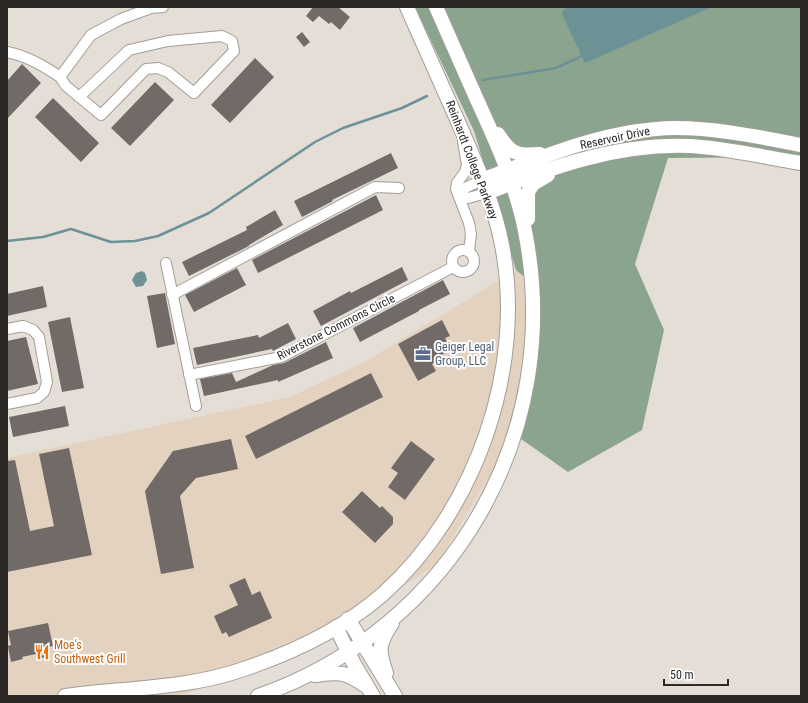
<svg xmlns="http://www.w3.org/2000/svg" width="808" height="703" viewBox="0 0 808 703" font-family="'Roboto Condensed',sans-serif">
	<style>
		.commercial { fill: #e4d2c1 }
		.forest { fill: #8ba48e }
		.water { fill: #6c9296 }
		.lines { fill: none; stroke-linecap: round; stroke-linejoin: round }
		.stream { stroke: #6c9296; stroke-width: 2.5 }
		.building { fill: #726a66 }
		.street-casing { stroke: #a29d96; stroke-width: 12 }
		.secondary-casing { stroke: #a29d96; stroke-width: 16 }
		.street { stroke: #fff; stroke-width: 10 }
		.secondary { stroke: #fff; stroke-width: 14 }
		.labels { text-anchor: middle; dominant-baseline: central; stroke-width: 4; stroke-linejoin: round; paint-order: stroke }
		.street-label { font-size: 12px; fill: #2b2826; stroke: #fff }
		.service-label { font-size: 12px; fill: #4e5e75; stroke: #fff; text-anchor: start }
		.food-label { font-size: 12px; fill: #c56008; stroke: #fff; text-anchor: start }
	</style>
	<rect width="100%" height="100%" fill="#e4ded7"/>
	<path class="commercial" d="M516 270 534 285 514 434 438 563 300 655 178 696H7V458L290 397 366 361Z"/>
	<path class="forest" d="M415 7H801V157L668 158 635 264 664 330 642 430 568 472 514 434 534 285 516 270 474 131Z"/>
	<path class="water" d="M568 7H712L585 63 561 12Z
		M142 271 145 273 147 280 143 286 136 287 132 280 136 273Z"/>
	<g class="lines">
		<path class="stream" d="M483 80 556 68 584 55
			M7 241 43 237 71 229 111 242 135 241 158 236 209 213 315 142 343 128 402 108 427 96"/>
	</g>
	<path class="building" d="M313 7H338L350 17 340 30 331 22 329 24 319 16 313 22 306 16Z
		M302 32 310 42 304 47 296 37Z
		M255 58 274 77 230 123 211 105Z
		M22 64 41 83 7 119V81Z
		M155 82 174 100 130 146 111 128Z
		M53 98 99 143 81 162 35 117Z
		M391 153 398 168 332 200 333 201 302 217 294 201Z
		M376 195 383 210 258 273 252 260Z
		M275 210 283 225 249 245V246L189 276 182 262 247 230 246 227Z
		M402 267 408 280 321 326 313 311 350 291 351 293Z
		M237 268 246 285 194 312 185 295Z
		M443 280 450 294 419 310V311L360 342 353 328Z
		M43 286 47 307 7 316V294Z
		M165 293 175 344 157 348 147 296Z
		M70 317 84 388 62 392 48 322Z
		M442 320 450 336 445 338 449 346 447 352 439 356 440 360 432 364 436 371 418 381 398 344Z
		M288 323 296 339 273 351 272 349 197 365 193 348 258 335 259 338Z
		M26 337 38 384 7 391V341Z
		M326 342 333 358 278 382V380L204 396 200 379 232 373 236 382 273 365 284 363Z
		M371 373 383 397 256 459 245 436Z
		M65 406 69 426 13 437 9 417Z
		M231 439 238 469 196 478 180 496 194 568 161 574 145 491 173 451Z
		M411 441 435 459 405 500 388 487 398 473 391 468Z
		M69 448 92 555 7 572V461L15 460 30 531 54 526 39 454Z
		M362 491 380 508 382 506 393 517V524L375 543 342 512Z
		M245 578 252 595 260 591 272 618 229 637 226 632 222 634 214 616 238 605 229 585Z
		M48 623 53 646 47 647 49 656 37 659 36 654 22 657 23 659 11 662 8 646 11 645 8 631Z"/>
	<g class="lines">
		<defs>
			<path id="street" d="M7 52C27 56 43 65 60 77
				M79 97 129 50 168 41 211 37 222 36 232 41 234 51 194 93 168 72 158 68 146 69 101 115 66 86 60 77 91 35 121 19 151 8 163 7
				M463 142 467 165 465 172 457 183 456 189 469 223 471 234 469 251
				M482 180 465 188 459 196 468 198 487 193
				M452 261a11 11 0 1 1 22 0a11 11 0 1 1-22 0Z
				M166 263 196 406
				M172 295 375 187 399 188
				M7 329 23 326 33 330 39 337 47 382 44 392 37 398 7 404
				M189 375 281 357 453 267"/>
			<path id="secondary" d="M498 134C511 154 517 156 540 154
				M482 180C544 156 607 129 675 128 717 128 759 137 801 145
				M487 193C551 167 619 143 690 146 727 148 764 157 801 163
				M528 219V192L533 184 548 175
				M348 619 395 696
				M336 627 354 664 373 696
				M386 673C378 650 378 644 392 623
				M315 675C341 672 344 671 366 686
				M65 696C123 688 185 689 241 670 292 653 342 630 383 594 476 511 526 367 502 245 494 203 476 163 459 124 442 85 424 46 407 7
				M258 696C453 628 565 433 525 231 516 185 497 144 478 102 464 70 450 38 436 7"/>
		</defs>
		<use href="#street" class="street-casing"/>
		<use href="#secondary" class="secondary-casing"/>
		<use href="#street" class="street"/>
		<use href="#secondary" class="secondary"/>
	</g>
	<defs>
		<symbol id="office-bare" viewBox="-9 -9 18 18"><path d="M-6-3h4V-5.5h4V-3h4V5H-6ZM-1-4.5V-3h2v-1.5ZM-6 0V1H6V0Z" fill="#5c6f8a" stroke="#fff" stroke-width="2.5" paint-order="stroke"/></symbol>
		<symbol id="restaurant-bare" viewBox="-9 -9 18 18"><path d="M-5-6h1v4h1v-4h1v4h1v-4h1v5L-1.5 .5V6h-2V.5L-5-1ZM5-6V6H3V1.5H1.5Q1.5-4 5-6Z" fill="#e8710a" stroke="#fff" stroke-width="2.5" paint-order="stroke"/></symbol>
	</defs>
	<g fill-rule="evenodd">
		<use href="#office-bare" x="412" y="343" width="22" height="22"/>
		<use href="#restaurant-bare" x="31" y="641" width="22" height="22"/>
	</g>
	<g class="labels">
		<g class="street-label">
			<text transform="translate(615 138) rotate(-12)">Reservoir Drive</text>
			<text transform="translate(472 160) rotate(69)">Reinhardt College Parkway</text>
			<text transform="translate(336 327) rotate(-27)">Riverstone Commons Circle</text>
		</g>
		<g class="service-label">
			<text x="435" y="347">Geiger Legal<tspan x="435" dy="14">Group, LLC</tspan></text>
		</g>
		<g class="food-label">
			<text x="54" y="645">Moe's<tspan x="54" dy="14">Southwest Grill</tspan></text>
		</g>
	</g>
	<rect width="808" height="703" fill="none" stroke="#2b2826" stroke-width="16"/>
	<path d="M664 679v6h64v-6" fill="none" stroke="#2b2826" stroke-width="2"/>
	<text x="670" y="679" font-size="12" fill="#2b2826" stroke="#ffffff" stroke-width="3" paint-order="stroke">50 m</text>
</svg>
